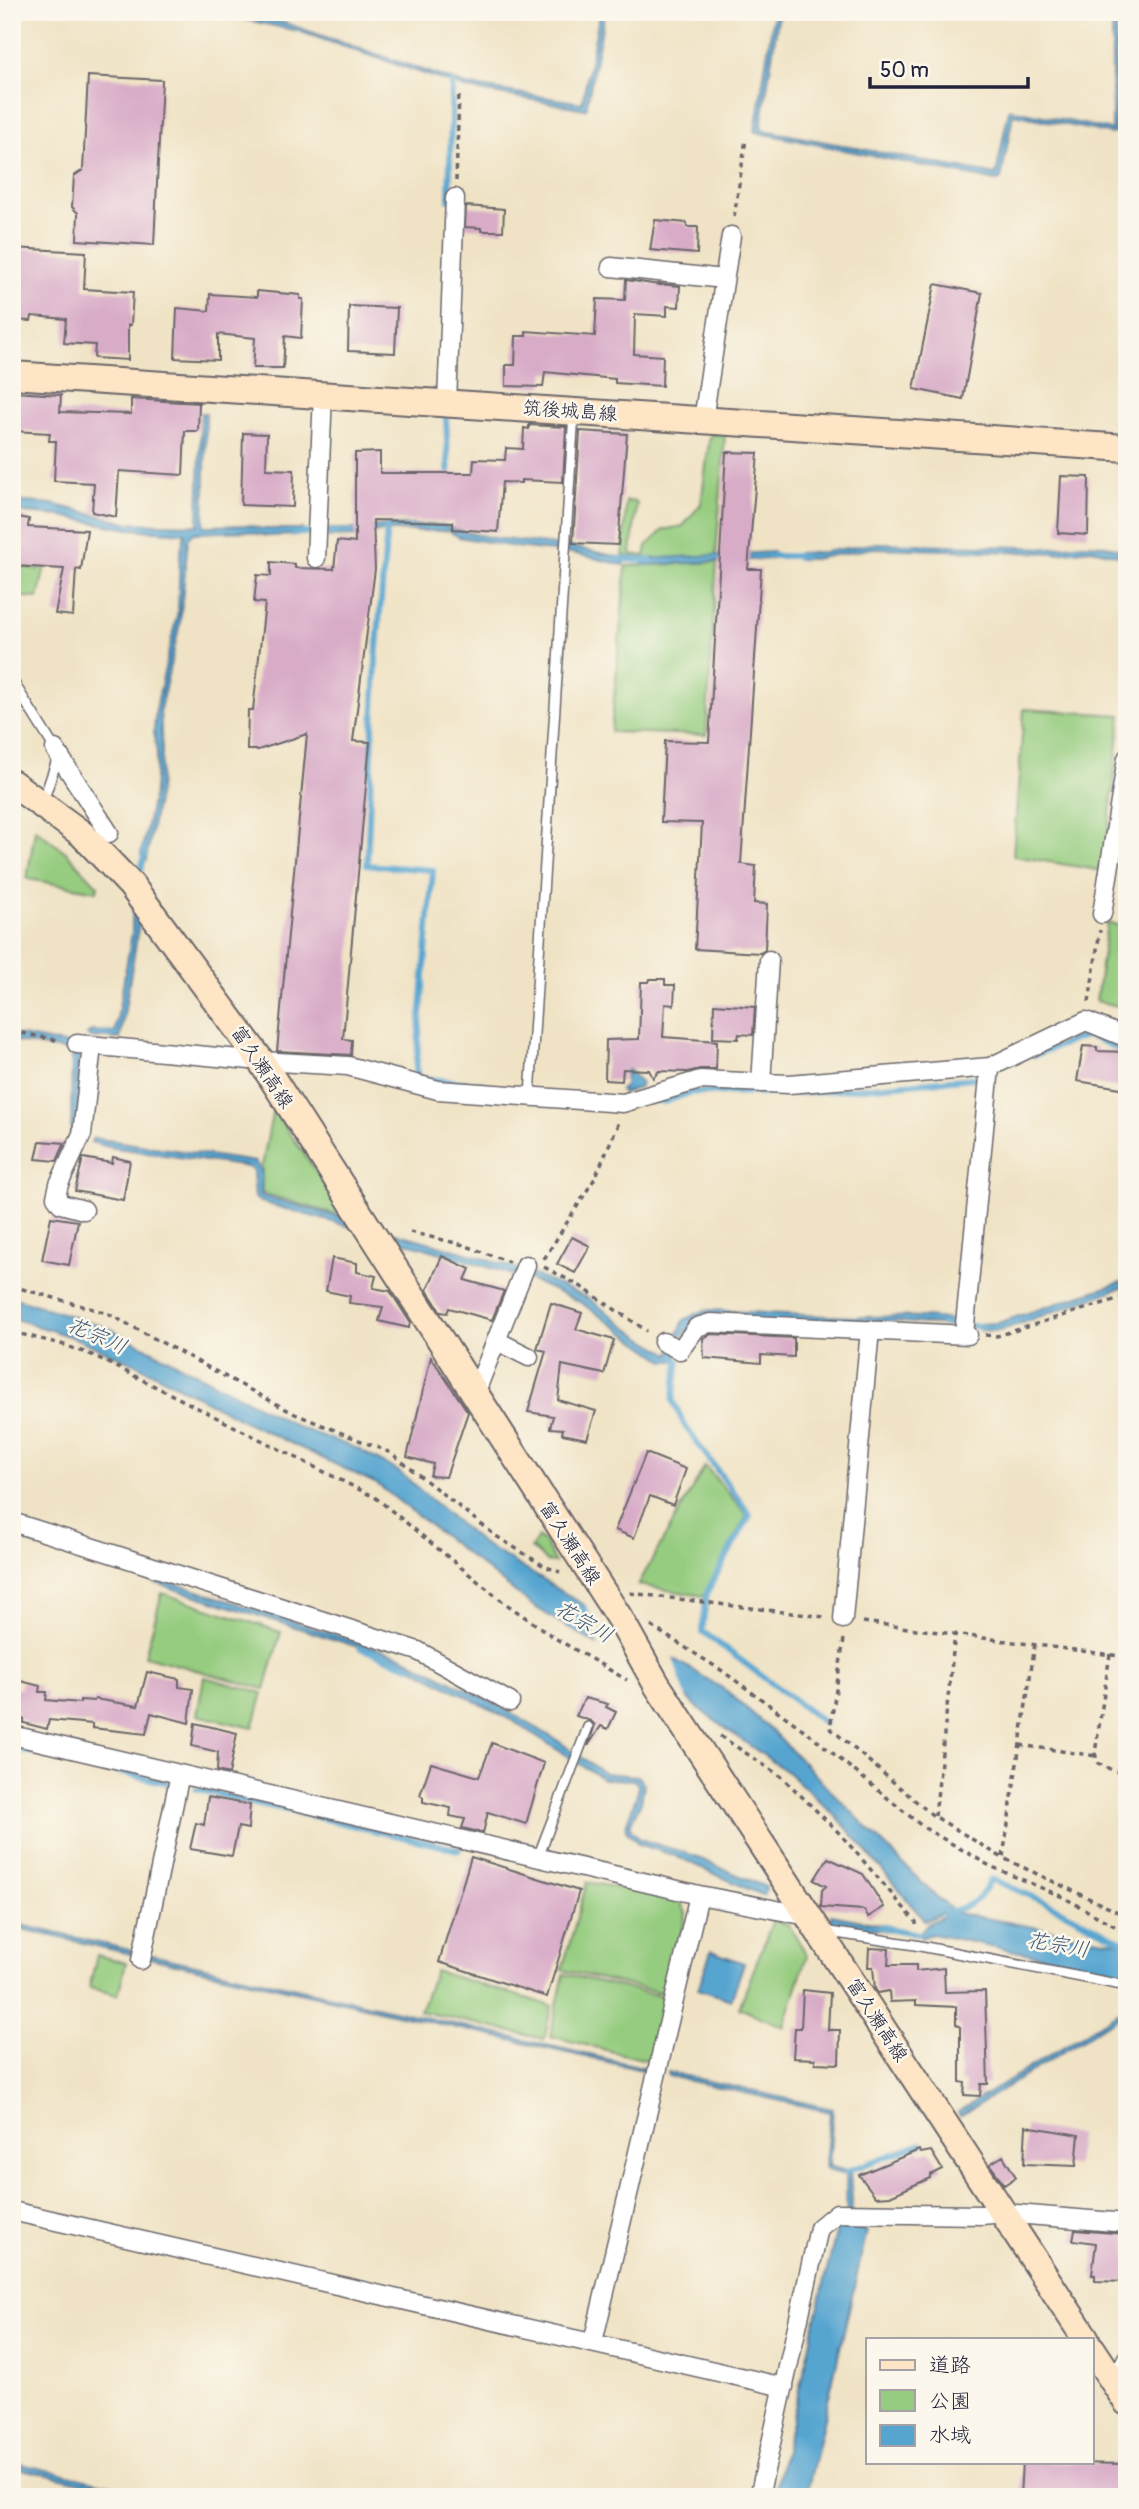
<svg xmlns="http://www.w3.org/2000/svg" width="1139" height="2509" viewBox="0 0 1139 2509" font-family="Pangolin,'Klee One',sans-serif">
	<style>
		.green { fill: #95cc7f; stroke: #5c775d; stroke-width: 2 }
		.water { fill: #56a5d0; stroke: #3c6486; stroke-width: 2 }
		.pier { fill: #f0e3c5 }
		.lines { fill: none; stroke-linecap: round; stroke-linejoin: round }
		.stream { stroke: #56a5d0; stroke-width: 6 }
		.building { fill: #d8abc7 }
		.lane-casing { stroke: #6a666b; stroke-width: 12 }
		.street-casing { stroke: #6a666b; stroke-width: 21 }
		.secondary-casing { stroke: #6a666b; stroke-width: 30 }
		.path { stroke: #6a666b; stroke-width: 3.5; stroke-dasharray: 5 5; stroke-linecap: butt }
		.lane { stroke: #fff; stroke-width: 9 }
		.street { stroke: #fff; stroke-width: 18 }
		.secondary { stroke: #fde5c5; stroke-width: 26 }
		.labels { text-anchor: middle; dominant-baseline: central; stroke-width: 5; stroke-linejoin: round; paint-order: stroke }
		.street-label { font-size: 19px; fill: #22223b; stroke: #fbf7ec }
		.water-label { font-size: 21px; font-style: italic; fill: #375677; stroke: #fbf7ec }
	</style>
	<rect width="100%" height="100%" fill="#fbf7ec"/>
	<filter id="ink" filterUnits="userSpaceOnUse"><feTurbulence type="fractalNoise" baseFrequency=".0143" numOctaves="2"/><feDisplacementMap in="SourceGraphic" scale="14" xChannelSelector="R" yChannelSelector="G"/><feConvolveMatrix kernelMatrix="1 2 1 2 8 2 1 2 1" color-interpolation-filters="sRGB"/></filter>
	<filter id="wash" filterUnits="userSpaceOnUse"><feTurbulence type="fractalNoise" baseFrequency=".00686" numOctaves="4" result="noise"/><feDisplacementMap in="SourceGraphic" scale="28" xChannelSelector="R" yChannelSelector="G"/><feGaussianBlur stdDeviation="1.57" result="paint"/><feColorMatrix in="noise" values="0 0 0 0 0 0 0 0 0 0 0 0 0 0 0 0 0 1.4 0 .05"/><feComposite in="paint" operator="in"/></filter>
	<g filter="url(#wash)">
		<rect width="100%" height="100%" fill="#f0e3c5"/>
		<path class="green" d="M725 434 716 556 651 559 623 556 626 501 637 502 631 554 645 556 647 546 663 530 683 526 701 504 710 435Z
			M717 562 706 735 611 732 626 566Z
			M12 565 38 570 40 567H45L38 598 12 596Z
			M1024 709 1121 715 1104 871 1013 856Z
			M35 829 67 853 98 886 97 891 27 879Z
			M1107 923 1127 927V1008L1096 1001Z
			M273 1109 348 1218 262 1193V1166Z
			M705 1466 747 1515 703 1596 638 1585Z
			M538 1537 545 1543 555 1563 547 1562 531 1548Z
			M162 1593 281 1632 265 1689 145 1656Z
			M204 1677 263 1693 253 1728 197 1715Z
			M587 1882 679 1899 686 1913 668 1994 562 1970Z
			M773 1920 789 1925 807 1955 784 2027 739 2008Z
			M97 1955 126 1963 118 1995 89 1988Z
			M435 1971 552 2006 544 2039 420 2011Z
			M564 1974 666 1997 650 2061 550 2036Z"/>
		<path class="water" d="M209 12H236L285 23 467 85 582 103 600 12H605L586 109 468 89 298 31Z
			M774 12H779L761 127 764 130 996 175 1009 109 1112 130V12H1116V132L1112 134 1013 114 1001 179 997 181 755 132Z
			M201 413H206L204 526 248 525 262 529H302L303 535 266 536 247 531 194 533 188 539 180 623 160 709 162 753 159 789 146 860 141 855 154 791 157 754 154 732 156 708 178 611 180 555 185 533 128 529 61 516 12 512V501L52 504 128 523 198 525Z
			M384 525H442L464 532 494 538 572 547 624 558V565L572 553 515 547 459 537 449 531H383L361 536 328 537V529H359Z
			M877 543 1050 548 1083 544 1104 545 1127 551V557L1091 549 1056 553 873 548 813 559H797L798 553 824 552Z
			M773 552 772 559 643 565V559Z
			M141 895 138 930 120 1039 94 1037 91 1039 87 1035 91 1031 115 1032 132 933 133 896Z
			M12 1034 74 1046 79 1049 78 1132 71 1139 72 1052 19 1042 12 1040Z
			M626 1066 641 1084 639 1088 623 1093 620 1090 625 1086Z
			M93 1138 255 1162 261 1170V1194L263 1196C348 1220 434 1242 518 1269L515 1276C431 1248 346 1226 261 1202L255 1198 253 1170 248 1167 109 1147 91 1142Z
			M532 1274 588 1298 641 1337 670 1354 684 1320 705 1310C755 1312 807 1316 857 1317 889 1317 919 1315 950 1320V1326L892 1321 685 1331 676 1361H665L580 1302 528 1279Z
			M1121 1282H1127V1288H1120L999 1331 979 1330 978 1324 998 1323Z
			M12 1297 111 1329 300 1428 358 1449 398 1471 480 1542 727 1691 769 1728 931 1892 951 1909 925 1921 840 1820 790 1774 708 1716 681 1693 632 1666 533 1606 377 1484 250 1424 136 1364 72 1337 12 1318Z
			M21 1534 401 1656 497 1705 557 1740 604 1773 638 1776 644 1785 641 1802 630 1825 631 1830 640 1839 689 1854 766 1887 764 1896 673 1855 639 1844 626 1831V1825L638 1791V1785L634 1780 603 1779 513 1721 396 1659 26 1542 18 1538Z
			M952 1912 1127 1944V1974L932 1934 921 1938 919 1934 927 1924Z
			M831 1915 889 1926 887 1931 831 1923Z
			M12 1923 647 2068V2071L12 1927Z
			M711 1951 744 1963 731 2000 698 1989Z
			M1127 2007V2012L960 2116 958 2112Z
			M668 2072 833 2109 829 2166 850 2172 852 2201 851 2228 867 2231 806 2497H774L837 2228 847 2229 846 2175 830 2171 825 2167 830 2112 668 2076Z
			M12 2462 164 2497H147L12 2467Z"/>
		<path class="pier" d="M581 1598 671 1653 688 1703 599 1650 590 1613Z"/>
		<g class="lines">
			<path class="stream" d="M449 200 452 83
				M446 418 449 479
				M387 528 376 660 367 865 433 870 416 1070 420 1078 486 1085
				M294 533 336 532
				M767 556H805
				M616 559 651 561
				M139 883 145 849
				M1035 1055 1087 1035 1127 1053
				M654 1100 665 1102 692 1092 807 1093 974 1078 982 1075
				M943 1323 984 1327
				M674 1358 679 1361 673 1401 685 1426 750 1515 707 1592 702 1631 824 1723
				M12 1534 27 1539
				M360 1648 409 1666
				M12 1748 168 1783
				M196 1789 459 1850
				M944 1914C970 1905 978 1905 991 1879L1045 1902 1127 1944
				M880 1927 919 1934
				M845 2172 921 2144"/>
		</g>
		<g id="blocks">
			<path class="building" d="M88 76 162 80 154 245 77 240 78 213 72 207 74 176 83 170Z
				M466 206 504 209 503 231H481V228L465 227Z
				M655 220 687 223V227H698L697 254 650 250Z
				M12 248 86 252 84 289 133 292 131 325H128V360L94 358 95 345 64 343 66 319 32 316 31 321 12 320Z
				M626 280 660 285 659 284 680 286 679 307 667 306V316L635 314 634 354 663 356 662 386 615 383V379L545 372 543 387 506 386V365H515L516 336H526V331L595 336 597 299 625 300Z
				M935 284 982 293 963 399 914 389Z
				M257 291 300 295V299H303L301 338 285 336 283 368H253L255 338 218 334V360L175 358 177 308 209 311 210 294 257 297Z
				M349 306 397 308 395 353 348 351Z
				M12 392 61 395 60 412 131 414V399L199 403 198 431H185L183 475 119 471 116 517 92 512 94 483 54 481 56 441H49L50 433 12 431Z
				M529 425 566 427 563 482 521 480V483L502 482 498 532 453 529V522L373 520 375 569 353 741 370 742 343 1039 352 1040 351 1055 277 1051 307 734 258 750H247L248 710H253L265 603 254 602 257 575 271 576V562L295 564V568L334 569 337 541 355 543V453L380 452V473H473L474 459 505 460 506 448 523 449 524 428 529 429Z
				M580 431 627 434 618 545 573 543Z
				M243 433 267 434 266 469 294 470 293 507 241 505Z
				M726 452 758 453 748 569H761L741 864 756 866 754 903 767 904 765 950 760 953 695 949 702 823 661 822 665 741 709 742Z
				M1061 476 1089 477 1088 535 1058 533Z
				M12 516 29 519 28 527 87 530 81 570 76 569 73 616 55 614 64 569 12 566Z
				M650 979H665V985H675L674 1005 665 1004 663 1037 717 1041 716 1069H700L687 1072 659 1071 653 1078 649 1070 623 1069 622 1081 605 1080 606 1040 639 1039 641 982H649Z
				M714 1004 755 1007 753 1035 739 1034 738 1039 713 1038Z
				M1083 1046 1097 1047V1051L1127 1052V1089L1077 1081Z
				M40 1141 65 1143 57 1161 36 1159Z
				M113 1157 130 1161 123 1200 75 1191 83 1158 112 1163Z
				M51 1217 78 1221 69 1265 42 1260Z
				M572 1237 590 1246 575 1273 557 1264Z
				M442 1256 470 1269 465 1280 504 1291 492 1320 449 1308 447 1313 441 1312 427 1290Z
				M332 1258 357 1263V1272L376 1276 373 1288 390 1291 410 1322 409 1328 379 1321 383 1307 349 1303 350 1296 326 1291Z
				M551 1303 582 1313 576 1329 614 1340 604 1374 562 1365 558 1400 596 1411 587 1439 562 1434 563 1429 550 1428 553 1416 528 1412 546 1351 537 1349Z
				M711 1334 794 1338V1357L761 1355V1363L704 1358 703 1338Z
				M431 1357 468 1412 446 1477 430 1476 433 1464 407 1457Z
				M646 1453 686 1469 673 1505 650 1496 634 1538 615 1530Z
				M147 1672 179 1679V1687L193 1689 189 1723 151 1713 146 1734 92 1728V1724L49 1720 47 1729 24 1723V1719H16L17 1710 12 1709V1687L21 1689V1681L40 1686 39 1692H47L46 1700 80 1703V1700L94 1701 95 1699 138 1706Z
				M585 1698 608 1704 606 1707 616 1712 608 1729 601 1726 588 1746 595 1725 591 1721 576 1716Z
				M195 1723 237 1733 229 1774 217 1771 218 1752 192 1746Z
				M492 1743 544 1763 526 1824 488 1812 483 1833 462 1828 465 1819 450 1816 451 1808 423 1802V1797L420 1795 431 1763 479 1777Z
				M208 1797 250 1805 248 1829 238 1827 232 1856 190 1849 196 1823 204 1825Z
				M471 1857 579 1891 547 1997 439 1962Z
				M828 1858 863 1874 884 1907 868 1917 864 1910 821 1907 822 1890 826 1886 814 1880Z
				M869 1948 889 1949 888 1965H916V1971L944 1968 945 1992 985 1991 988 2084H981L980 2096 964 2095 965 2083 960 2082V2027L956 2024V2007L916 2005V2001L890 2002 889 1991 878 1993 875 1989 873 1967H868Z
				M803 1990 830 1993 828 2030H840L839 2064 815 2063V2059L793 2058 795 2028H801Z
				M1026 2126 1079 2135 1076 2166 1024 2164Z
				M919 2150 921 2153 931 2151 942 2169 930 2175V2178L890 2196 876 2197 859 2175Z
				M1003 2156 1016 2177 1004 2185 990 2164Z
				M1075 2230 1127 2234V2282L1095 2281V2275H1092L1096 2243 1073 2240Z
				M1022 2462 1123 2464 1122 2497H1020Z"/>
		</g>
	</g>
	<g filter="url(#ink)">
		<use href="#blocks" fill-opacity="0" stroke="#6a666b" stroke-width="2"/>
		<g class="lines">
			<defs>
				<path id="lane" d="M12 680 55 749 56 763 43 801
					M530 1096 574 413
					M538 1857 588 1727
					M823 1931 915 1945 1127 1986"/>
				<path id="street" d="M611 267 724 279
					M447 403 455 198
					M703 420 731 236
					M316 558 323 394
					M55 749 109 833
					M1102 914 1127 758
					M77 1044 261 1061 348 1066 438 1090 623 1103 700 1080 789 1084 990 1067 1086 1021 1127 1038
					M761 1083 769 960
					M84 1210 61 1204 56 1197 59 1184 82 1134 92 1046
					M964 1335 990 1067
					M497 1341 529 1357
					M663 1342 680 1350 697 1327 710 1323 968 1335
					M475 1394 526 1265
					M12 1522 418 1651 510 1702
					M843 1619 870 1330
					M12 1735 699 1895 808 1916
					M141 1960 180 1774
					M12 2211 784 2387
					M593 2342 699 1895
					M1115 2384 1127 2358
					M759 2497 819 2228 837 2213 982 2215 1003 2213 1127 2223"/>
				<path id="secondary" d="M12 375 1127 448
					M12 783 82 834 131 885 261 1061 620 1619 657 1685 1086 2339
					M1092 2349 1127 2402"/>
			</defs>
			<use href="#lane" class="lane-casing"/>
			<use href="#street" class="street-casing"/>
			<use href="#secondary" class="secondary-casing"/>
			<path class="path" d="M456 181 459 94
				M734 217 746 139
				M1089 1002 1100 930
				M12 1031 61 1041
				M410 1232 464 1245 509 1262
				M544 1259 595 1178 619 1122
				M544 1267 580 1286 647 1331
				M12 1286 107 1313 295 1414 391 1453 496 1536 544 1566 560 1572
				M12 1332 61 1344 95 1356 376 1498 502 1601 555 1638 627 1680
				M985 1335 997 1336 1127 1296
				M630 1593 824 1617
				M863 1622 1127 1657
				M651 1626 721 1670 808 1733 923 1827 990 1866 1063 1897 1127 1933
				M844 1639 830 1728 931 1814 1001 1857 1118 1912 1127 1881
				M1110 1654 1095 1753 1098 1763 1114 1771 1127 1774
				M720 1736 782 1777 841 1835 916 1922V1930
				M1020 1745 1096 1756
				M935 1816 955 1634
				M1003 1857 1035 1644"/>
			<use href="#lane" class="lane"/>
			<use href="#street" class="street"/>
			<use href="#secondary" class="secondary"/>
		</g>
	</g>
	<g class="labels">
		<g class="street-label">
			<text transform="translate(570 411) rotate(4)">筑後城島線</text>
			<text transform="translate(262 1067) rotate(56)">富久瀬高線</text>
			<text transform="translate(570 1543) rotate(57)">富久瀬高線</text>
			<text transform="translate(877 2020) rotate(57)">富久瀬高線</text>
		</g>
		<g class="water-label">
			<text transform="translate(97 1336) rotate(24)">花宗川</text>
			<text transform="translate(584 1622) rotate(30)">花宗川</text>
			<text transform="translate(1058 1945) rotate(10)">花宗川</text>
		</g>
	</g>
	<rect width="1139" height="2509" fill="none" stroke="#fbf7ec" stroke-width="42"/>
	<rect x="866" y="2338" width="228" height="126" fill="#fbf7ec" stroke="#a4a2a5" stroke-width="2"/>
	<rect x="880" y="2360" width="35" height="10" fill="#fde5c5" stroke="#a4a2a5" stroke-width="2"/>
	<text x="929" y="2372" font-size="21" fill="#22223b">道路</text>
	<rect x="880" y="2390" width="35" height="21" fill="#95cc7f" stroke="#a4a2a5" stroke-width="2"/>
	<text x="929" y="2408" font-size="21" fill="#22223b">公園</text>
	<rect x="880" y="2425" width="35" height="21" fill="#56a5d0" stroke="#a4a2a5" stroke-width="2"/>
	<text x="929" y="2442" font-size="21" fill="#22223b">水域</text>
	<path d="M870 77v10h158v-10" fill="none" stroke="#22223b" stroke-width="3.5"/>
	<text x="880" y="77" font-size="21" fill="#22223b" stroke="#fbf7ec" stroke-width="5" paint-order="stroke">50 m</text>
</svg>
